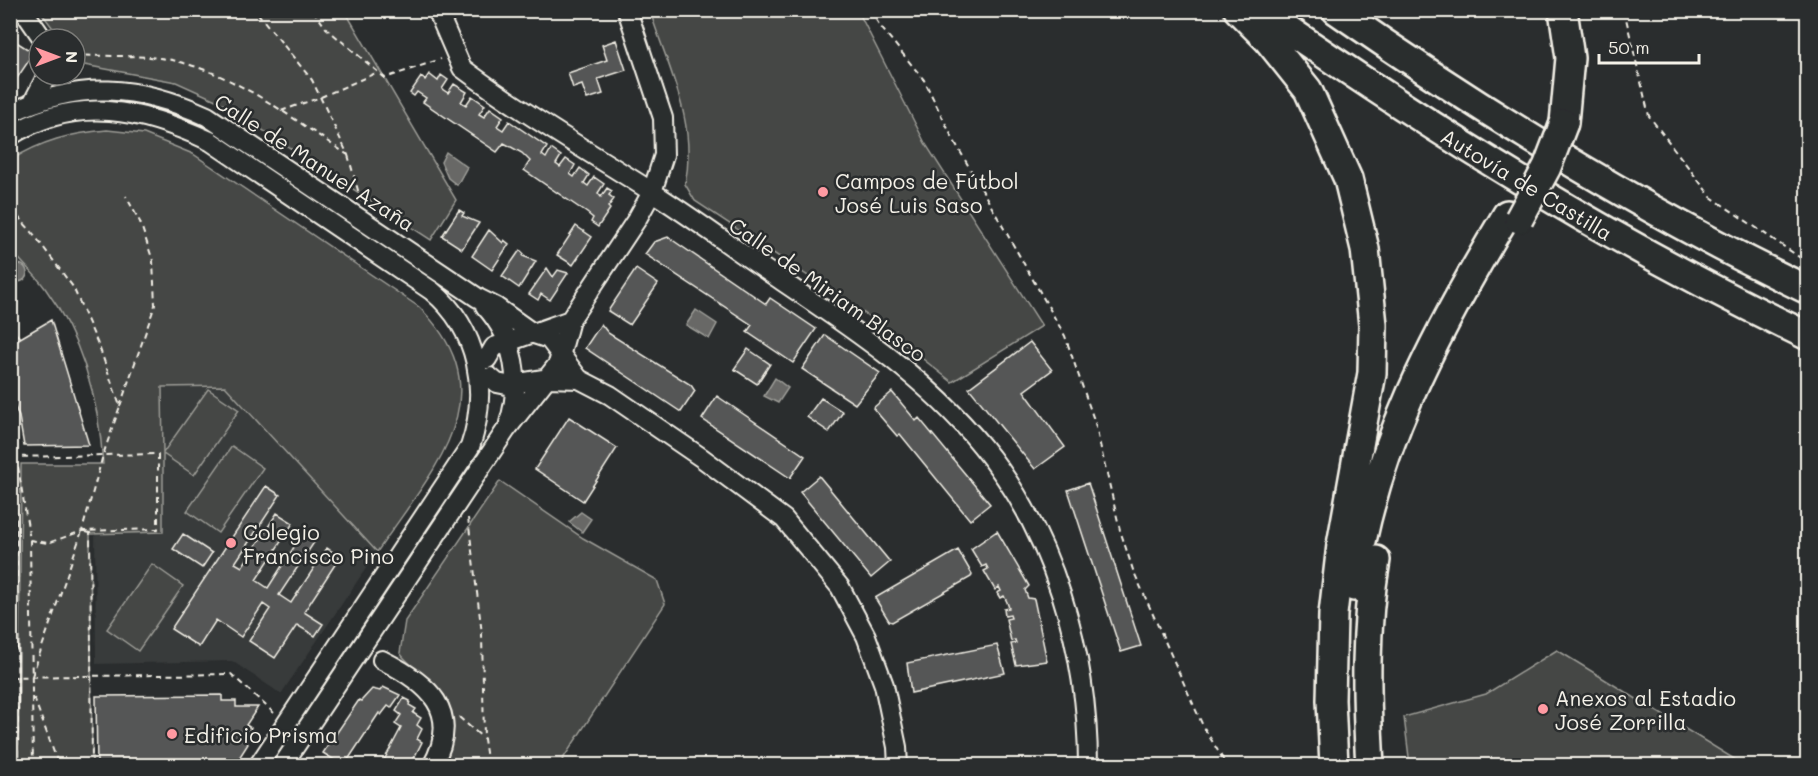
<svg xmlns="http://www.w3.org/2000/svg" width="1818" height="776" viewBox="0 0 1818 776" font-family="Mali,sans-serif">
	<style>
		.built { fill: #373a3a }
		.green { fill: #444645; stroke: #9c9c96; stroke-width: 1.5 }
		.water { fill: #676866; stroke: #9f9f9a; stroke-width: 1.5 }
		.building { fill: #555756; stroke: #f4f1e8; stroke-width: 1.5 }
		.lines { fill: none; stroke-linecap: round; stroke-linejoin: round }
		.minor-casing { stroke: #f4f1e8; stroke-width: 22 }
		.highway-casing { stroke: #f4f1e8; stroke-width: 32 }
		.path { stroke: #f4f1e8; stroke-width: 2; stroke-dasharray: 6 4.5; stroke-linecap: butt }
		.minor { stroke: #2a2d2e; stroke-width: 18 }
		.highway { stroke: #2a2d2e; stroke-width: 27 }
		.highway-bridge-casing { stroke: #f4f1e8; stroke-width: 32; stroke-linecap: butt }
		.highway-bridge { stroke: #2a2d2e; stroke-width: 27 }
		.poi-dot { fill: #ff9aa2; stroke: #2a2d2e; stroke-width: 2 }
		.labels { text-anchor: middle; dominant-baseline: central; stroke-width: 5; stroke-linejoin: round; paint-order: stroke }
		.street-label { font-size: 21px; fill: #f4f1e8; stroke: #2a2d2e }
		.poi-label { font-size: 21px; fill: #f4f1e8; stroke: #2a2d2e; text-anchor: start }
	</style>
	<rect width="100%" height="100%" fill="#2a2d2e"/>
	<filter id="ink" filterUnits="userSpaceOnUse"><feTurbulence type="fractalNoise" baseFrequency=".0167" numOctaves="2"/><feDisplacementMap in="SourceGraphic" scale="12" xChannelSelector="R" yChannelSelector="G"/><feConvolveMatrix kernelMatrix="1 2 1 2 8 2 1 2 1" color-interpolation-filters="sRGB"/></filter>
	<g filter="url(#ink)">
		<path class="built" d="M225 386 377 552 281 694 232 661 96 664 95 533 161 387Z"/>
		<path class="green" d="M40 11H345L456 200 431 240 218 101 176 82 79 64 75 58V39H61Z
			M650 11H858L925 143 1042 326 952 382 870 317 695 201 685 184C698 123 668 68 650 11Z
			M107 130 144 134 193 154 419 307C509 395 430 473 377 552L225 386 162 387 163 453 208 389 239 410 194 475 163 454V532L90 534 92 765H18L21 464H103C99 399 83 340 45 288 35 274 22 263 11 250V160C41 141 71 133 107 130Z
			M232 446 263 468 218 533 187 511Z
			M500 481 583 538 657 580 665 604 559 765H444C457 728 454 703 424 676 416 668 407 663 400 653L405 621Z
			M152 564 183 586 138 651 107 629Z
			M1557 650 1744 765H1410L1404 717 1486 694Z"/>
		<path class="water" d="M446 152 467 167 457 185 448 178 441 162Z
			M9 273a9 9 0 1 1 18 0a9 9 0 1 1-18 0Z
			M696 310 717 324 709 339 686 325Z
			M775 378 788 388 778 403 764 396Z
			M581 512 591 519 582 532 569 522Z"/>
		<path class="building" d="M461 10H488L464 18Z
			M10 38 34 53 11 87H10Z
			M616 40 626 70 598 79 603 94 587 99 582 85 573 88 568 73 607 60 602 45Z
			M429 74 438 81 441 75 448 80 442 89 448 93 454 84 467 92 461 102 466 105 472 96 485 105 479 114 484 117 490 108 503 117 497 126 503 130 509 121 547 147 542 155 546 158 551 149 561 156 556 164 560 167 566 159 575 165 570 174 574 177 580 168 589 175 584 183 588 186 594 177 604 184 598 193 601 197 607 188 612 191 609 195 614 199 608 207 610 209 598 227 591 222 593 218 587 213 524 170 530 161 522 153 504 143 497 152 423 102 426 98 417 92 414 96 410 93 421 77 425 80Z
			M459 210 464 213 462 216 479 223 462 249 442 236Z
			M576 226 592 237 573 265 557 255Z
			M489 230 503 243 504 240 509 244 492 270 472 256Z
			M668 237 766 304 770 298 816 329 793 363 747 332 752 325 645 254 654 242Z
			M520 250 524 254 523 256 536 261 519 288 502 276Z
			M547 268 553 277 558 270 568 273 550 300 541 294 538 300 529 294Z
			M636 269 658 284 630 325 608 311Z
			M51 320 89 445 24 446 19 417 10 394V344Z
			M601 324 608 333 691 385 695 391 681 412 585 348Z
			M10 326 20 338 10 344Z
			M825 335 880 373 855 404 802 369Z
			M1030 342 1052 370 1024 391 1065 447 1035 469 969 388Z
			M748 349 770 364 757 384 734 369Z
			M892 392 916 421 919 418 990 504 970 520 900 434 897 436 873 408Z
			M717 396 805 456 790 478 702 419Z
			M821 398 843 412 829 432 807 417Z
			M569 417 617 448 583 501 535 469Z
			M819 476 890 562 871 578 800 492Z
			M1088 483 1141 646 1121 652 1068 490Z
			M266 486 280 495 235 563 242 567 277 513 293 523 256 580 268 588 303 533 315 541 279 595 291 603 327 548 340 557 304 612 323 624 315 636 297 625 275 658 249 641 270 609 263 604 241 637 216 620 199 647 171 629Z
			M997 531 1029 586 1025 590 1028 598 1034 599 1047 661 1016 665 1011 644 1016 643 1015 640 1011 641 1006 619 1011 618 1010 615 1005 616 1004 609 1009 608 1007 602 1004 596 1000 598 997 593 1001 591 999 587 995 590 984 571 988 569 986 565 982 567 971 549Z
			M183 534 212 553 202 568 173 549Z
			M958 550 972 574 971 577 892 622 889 621 875 598Z
			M997 645 1005 673 911 693 907 663Z
			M383 687 400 695 391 708 388 706 381 715 379 713 344 766 323 753 359 700 361 701 372 689 380 691Z
			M222 695V701H236V707H258L246 725 251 728 243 740 248 744 234 766H97L96 696Z
			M404 698 410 701 409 705 416 709 413 713 421 718 417 725 422 729 417 739 422 742 410 766H381L401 728 395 724 401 715 396 711Z
			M317 760 326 766H314Z"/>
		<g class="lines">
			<defs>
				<path id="minor" d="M23 10 43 39
					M437 10 462 68C521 112 586 150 649 190 692 217 733 248 776 277 850 327 925 376 982 446 1054 534 1088 653 1088 766
					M33 102 47 75
					M10 113C79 80 139 85 207 116L478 298 496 307 534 334 549 339 579 379
					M10 136C77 94 143 110 210 141L432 291C479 330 489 391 470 447L258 766
					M485 306C515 339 522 381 509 423
					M487 359 494 347 570 320
					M490 377 497 383 507 385 548 378 579 379 610 395 702 458 784 519 840 587 866 636 884 685 897 747 898 766
					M382 660C428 683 463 711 432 766
					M282 766 506 430 558 364 570 320 637 219 652 192 664 155 663 118 627 10"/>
				<path id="highway" d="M1238 10 1268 40 1308 90 1348 179 1365 249 1373 325 1372 373 1341 545 1333 614 1331 700 1334 766
					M1260 10C1435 132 1615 244 1808 336
					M1336 10C1486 114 1642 211 1808 290
					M1563 10 1570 58 1564 123
					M1354 587C1372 451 1437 330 1507 214
					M1370 766C1366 697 1364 628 1376 560"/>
			</defs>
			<use href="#minor" class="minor-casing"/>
			<use href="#highway" class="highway-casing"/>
			<path class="path" d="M313 10 326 28 385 78 441 59
				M870 10 880 26 924 80 952 137 1065 336 1095 423 1120 530 1133 570 1203 726 1227 766
				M1624 10 1649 116 1711 197 1808 263
				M75 55C105 57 148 54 176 61 240 76 294 120 348 155L312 80 255 10
				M281 111 321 97 378 72
				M348 155 361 201
				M10 208 32 232 73 287 100 349 120 406 103 455 158 454V529L82 531 48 543 30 540
				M120 406 155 305 153 261 140 222 126 196
				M18 467 30 540 33 766
				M468 518 482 634 484 739 488 766
				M32 676 82 531 90 533 92 766
				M10 677 231 674 274 713
				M34 698 59 766
				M459 717 484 739
				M18 766 16 457 103 455 82 531"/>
			<use href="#minor" class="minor"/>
			<use href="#highway" class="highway"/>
			<defs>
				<path id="highway-bridge" d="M1519 219 1547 167 1564 123"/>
			</defs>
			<use href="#highway-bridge" class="highway-bridge-casing"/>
			<use href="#highway-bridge" class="highway-bridge"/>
		</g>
	</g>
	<g class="poi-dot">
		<circle cx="823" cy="192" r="6"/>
		<circle cx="231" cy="543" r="6"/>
		<circle cx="1543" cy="709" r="6"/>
		<circle cx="172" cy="734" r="6"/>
	</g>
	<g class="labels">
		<g class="street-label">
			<text transform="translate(315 162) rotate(33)">Calle de Manuel Azaña</text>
			<text transform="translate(1527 184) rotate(31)">Autovía de Castilla</text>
			<text transform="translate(828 289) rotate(35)">Calle de Miriam Blasco</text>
		</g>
		<g class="poi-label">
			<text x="835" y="180">Campos de Fútbol<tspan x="835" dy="24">José Luis Saso</tspan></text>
			<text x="243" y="531">Colegio<tspan x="243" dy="24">Francisco Pino</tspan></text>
			<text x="1555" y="697">Anexos al Estadio<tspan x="1555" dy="24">José Zorrilla</tspan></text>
			<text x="184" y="734">Edificio Prisma</text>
		</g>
	</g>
	<rect width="1818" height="776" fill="none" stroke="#2a2d2e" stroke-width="36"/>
	<rect x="18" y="18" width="1782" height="740" fill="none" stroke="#f4f1e8" stroke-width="2" filter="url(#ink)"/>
	<g transform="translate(57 57) rotate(90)"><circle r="28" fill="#2a2d2e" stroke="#7b7b78" stroke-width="1.5"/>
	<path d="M0-4.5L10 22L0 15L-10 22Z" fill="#ff9aa2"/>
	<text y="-9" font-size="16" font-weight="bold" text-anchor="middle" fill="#f4f1e8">N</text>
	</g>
	<path d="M1599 54v9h100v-9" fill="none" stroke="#f4f1e8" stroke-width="3"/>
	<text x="1608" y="54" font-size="18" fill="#f4f1e8" stroke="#2a2d2e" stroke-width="4.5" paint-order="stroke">50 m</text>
</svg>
